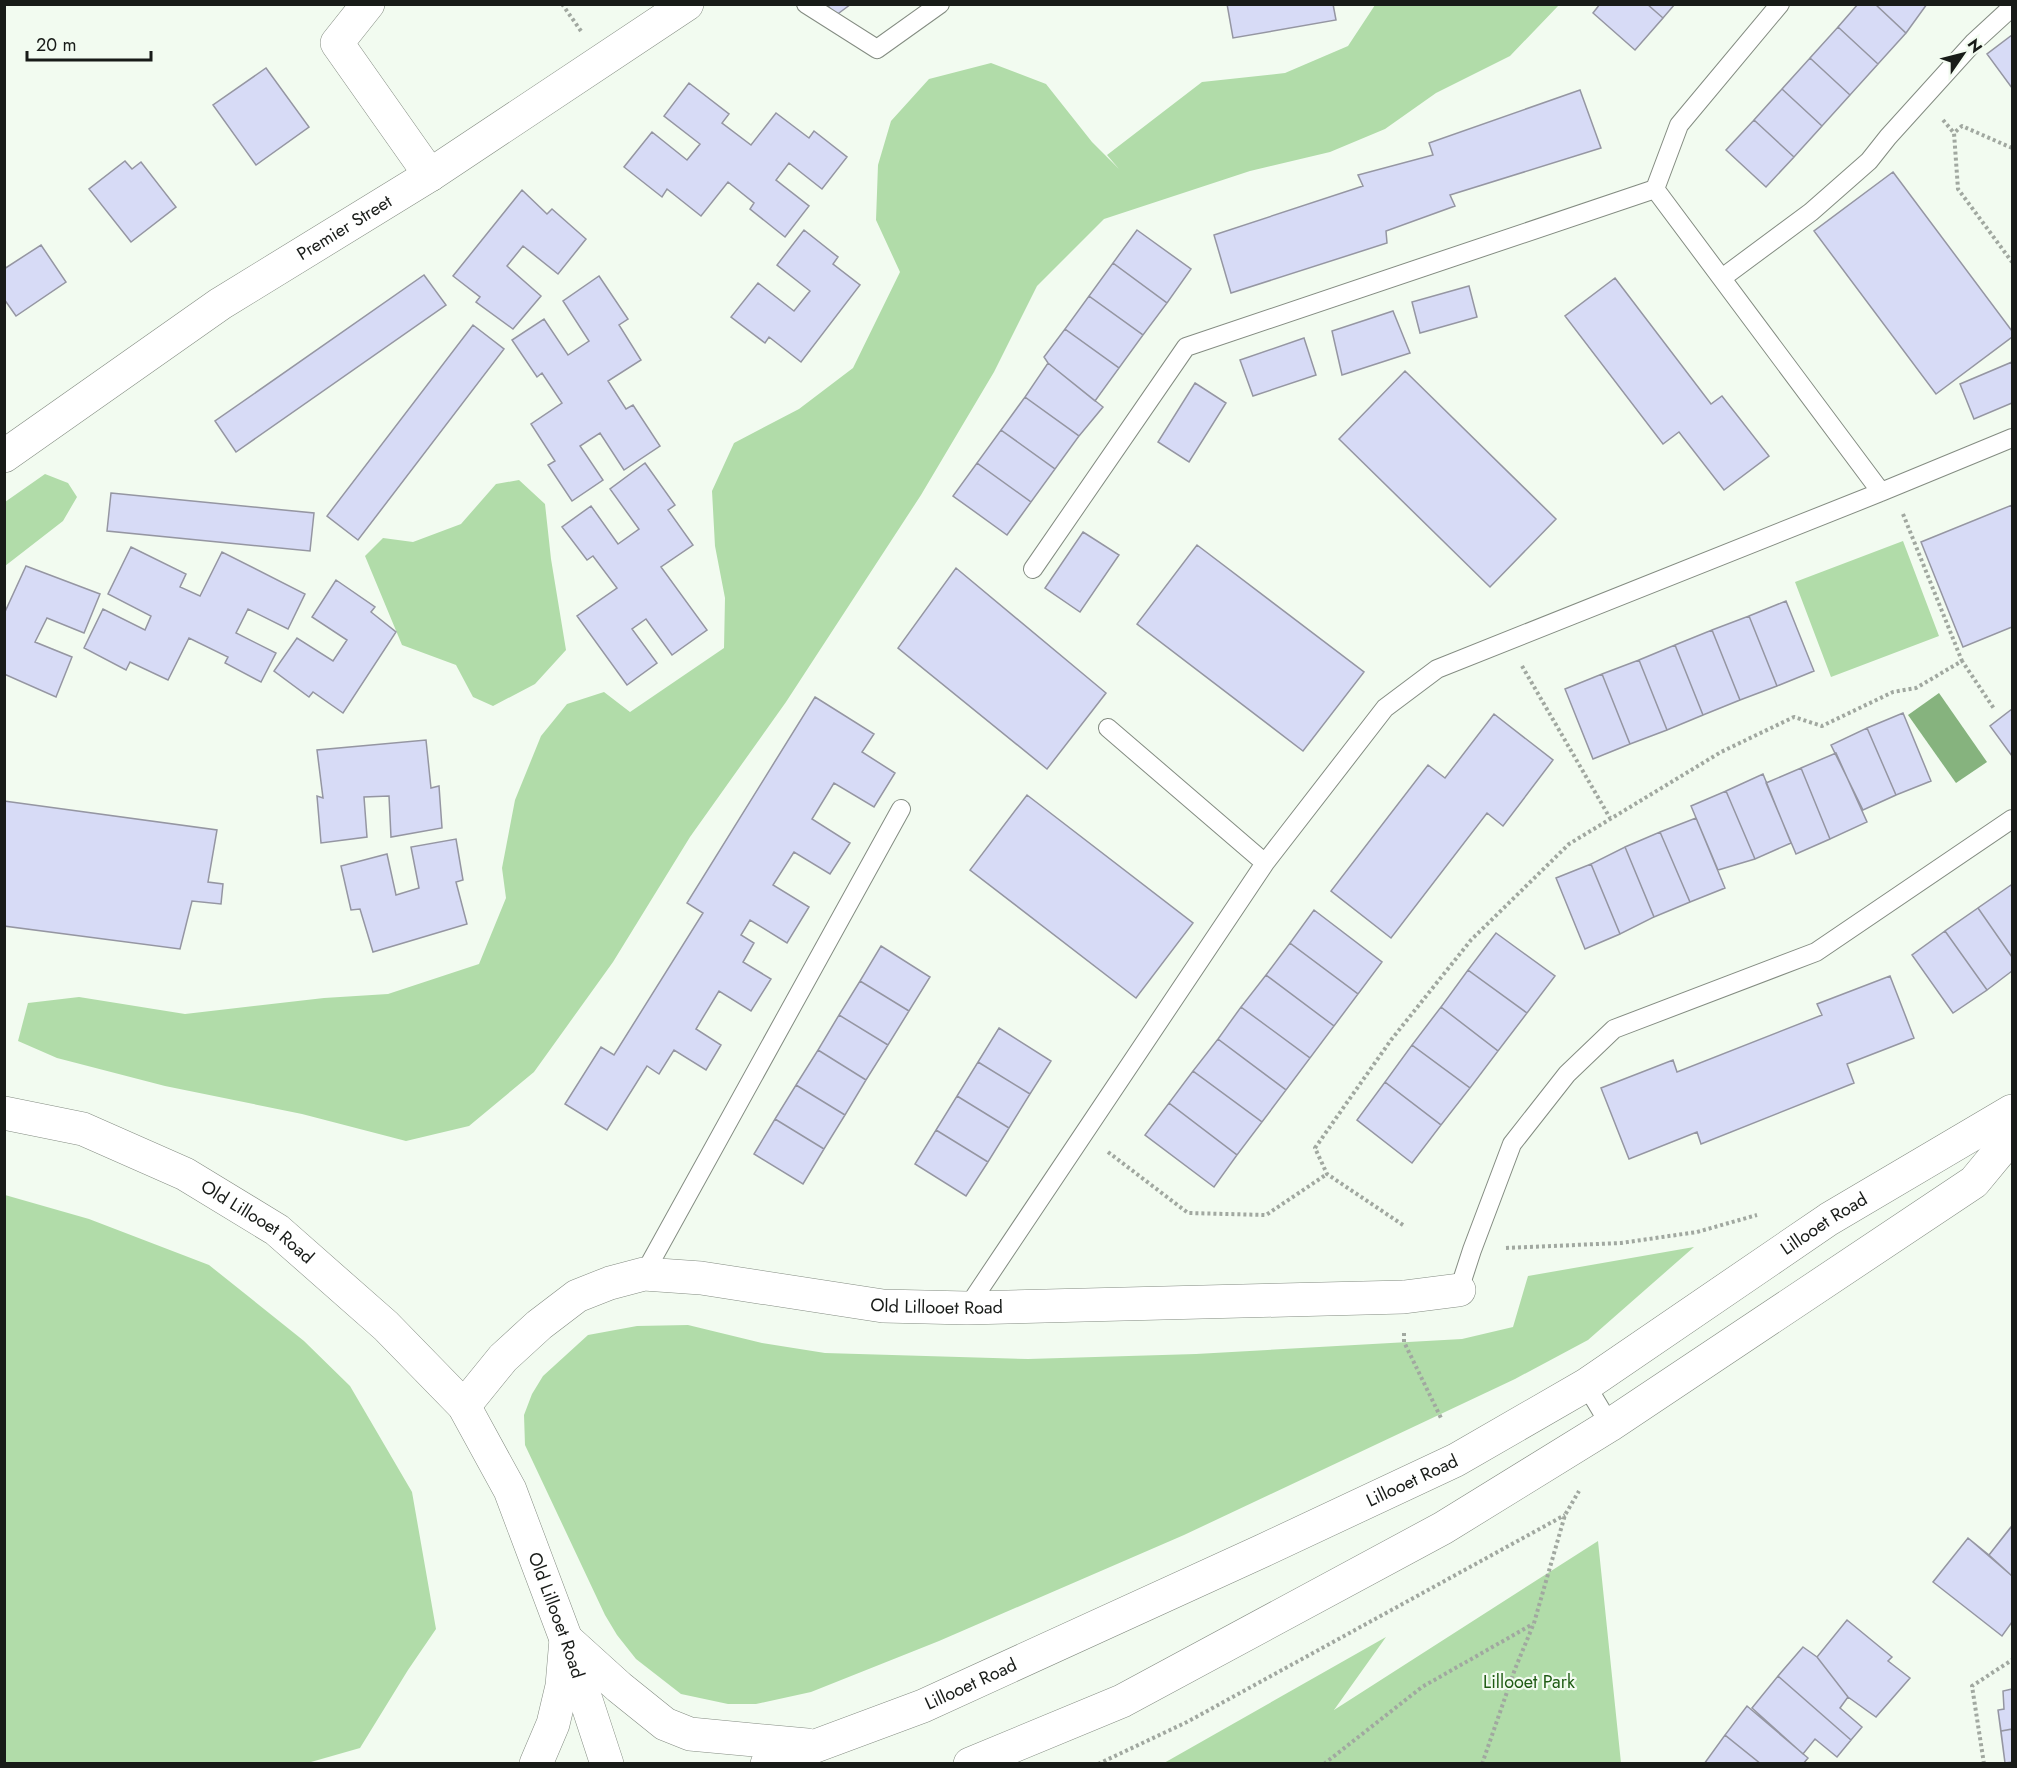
<svg xmlns="http://www.w3.org/2000/svg" width="2017" height="1768" viewBox="0 0 2017 1768" font-family="Jost,sans-serif">
	<style>
		.green { fill: #b1dca9 }
		.water { fill: #86b37e }
		.building { fill: #d7dbf6; stroke: #9596a2; stroke-width: 1.5 }
		.lines { fill: none; stroke-linecap: round; stroke-linejoin: round }
		.service-casing { stroke: #848c82; stroke-width: 20 }
		.minor-casing { stroke: #848c82; stroke-width: 34 }
		.tertiary-casing { stroke: #848c82; stroke-width: 34 }
		.path { stroke: #a1a8a0; stroke-width: 4; stroke-dasharray: 3 3; stroke-linecap: butt }
		.service { stroke: #fff; stroke-width: 18 }
		.minor { stroke: #fff; stroke-width: 33 }
		.tertiary { stroke: #fff; stroke-width: 33 }
		.labels { text-anchor: middle; dominant-baseline: central; stroke-width: 4.5; stroke-linejoin: round; paint-order: stroke }
		.street-label { font-size: 18px; fill: #181b18; stroke: #f2fbf0 }
		.park-label { font-size: 18px; fill: #205c15; stroke: #f2fbf0 }
	</style>
	<rect width="100%" height="100%" fill="#f2fbf0"/>
	<path class="green" d="M1375 5H1559L1510 56 1436 93 1385 129 1330 152 1250 171 1104 219 1037 286 994 372 921 495 786 702 690 837 613 962 534 1072 469 1126 406 1141 302 1114 165 1086 57 1058 18 1041 28 1003 79 997 185 1014 324 998 388 994 479 964 506 898 502 868 515 800 541 736 567 704 604 692 630 712 724 648 725 598 715 546 712 491 734 443 799 409 853 368 900 272 876 220 878 165 891 121 929 79 991 63 1046 84 1092 142 1119 169 1107 155 1202 82 1285 73 1348 46Z
		M45 474 68 483 77 497 63 521 5 566V502Z
		M519 480 545 504 551 559 566 650 535 684 493 706 473 697 456 665 402 645 365 556 383 538 413 542 461 524 496 484Z
		M1903 541 1939 636 1831 677 1795 582Z
		M5 1195 89 1219 209 1265 304 1341 350 1386 412 1492 436 1629 408 1670 360 1748 304 1764 5 1763Z
		M1694 1247 1588 1340 1515 1379 1184 1535 939 1641 811 1692 756 1704H728L681 1694 636 1659 617 1635 605 1615 525 1445 524 1415 532 1394 543 1376 588 1335 637 1326 688 1325 762 1343 825 1353 1028 1359 1196 1354 1462 1339 1513 1327 1528 1276Z
		M1598 1541 1621 1763H1164L1386 1637 1334 1710Z"/>
	<path class="water" d="M1939 693 1987 762 1956 783 1908 715Z"/>
	<path class="building" d="M827 4H851L835 16Z
		M1227 4H1333L1336 20 1233 38Z
		M1600 4H1647L1663 18 1635 50 1593 13Z
		M1647 4H1675L1663 18Z
		M1858 4H1875L1906 33 1878 64 1838 27Z
		M1875 4H1927L1906 33Z
		M1838 27 1878 64 1850 95 1810 58Z
		M2012 35V88L1987 54Z
		M1810 58 1850 95 1822 126 1782 89Z
		M266 68 309 127 256 165 213 105Z
		M689 83 729 114 722 123 751 145 776 113 809 138 814 131 847 157 822 189 789 163 776 180 809 206 785 237 750 209 754 203 728 182 701 216 667 189 662 197 624 167 652 132 687 160 700 144 664 116Z
		M1782 89 1822 126 1794 157 1754 120Z
		M1580 90 1601 148 1450 195 1455 206 1386 231 1387 243 1231 293 1214 235 1363 186 1358 175 1433 155 1429 143Z
		M1754 120 1794 157 1766 187 1726 150Z
		M125 161 132 169 141 162 176 207 131 242 89 189Z
		M1893 172 2012 331V337L1936 394 1814 231Z
		M522 190 547 214 552 209 586 239 558 274 523 246 507 266 541 296 513 329 476 302 480 297 453 276Z
		M804 230 838 257 833 264 860 285 801 362 769 337 765 343 731 317 758 283 794 311 810 291 777 265Z
		M1137 230 1191 269 1167 303 1113 263Z
		M41 245 66 282 16 316 4 299V269Z
		M1113 263 1167 303 1143 335 1089 296Z
		M424 275 446 305 236 452 215 421Z
		M599 276 628 319 619 325 641 360 608 381 626 409 633 405 660 446 624 470 600 433 580 446 603 480 572 501 548 465 555 461 531 424 562 403 542 373 537 377 512 340 544 319 568 355 589 341 563 301Z
		M1615 278 1711 404 1722 396 1769 456 1724 490 1679 432 1663 444 1565 316Z
		M1469 286 1477 317 1420 333 1412 302Z
		M1089 296 1143 335 1119 368 1065 329Z
		M1393 311 1410 353 1342 375 1332 331Z
		M473 325 504 349 358 540 327 516Z
		M1065 329 1119 368 1095 401 1048 363 1044 357Z
		M1304 338 1316 375 1253 396 1240 360Z
		M2012 362V403L1974 419 1960 384Z
		M1048 363 1103 407 1079 436 1025 397Z
		M1405 371 1556 519 1490 587 1339 439Z
		M1195 383 1226 403 1189 462 1158 442Z
		M1025 397 1079 436 1055 469 1001 430Z
		M1001 430 1055 469 1031 502 977 463Z
		M645 463 675 505 668 510 693 545 661 567 707 630 672 655 646 619 632 629 657 663 627 685 577 616 617 588 593 556 587 560 562 527 591 506 618 544 639 529 610 489Z
		M977 463 1031 502 1007 535 953 496Z
		M111 493 314 513 310 551 107 531Z
		M2012 505V627L1963 647 1921 542Z
		M1083 532 1119 555 1080 612 1045 588Z
		M1197 545 1364 672 1303 751 1137 624Z
		M131 547 186 574 180 587 200 596 222 552 305 594 288 629 248 609 236 633 276 653 261 682 225 663 228 657 189 638 168 680 130 662 126 670 84 648 103 609 145 630 151 616 108 594Z
		M26 566 100 594 84 633 47 618 35 642 72 657 56 697 4 674V614Z
		M956 568 1106 693 1047 769 898 648Z
		M336 580 375 607 371 612 396 632 343 713 313 692 309 697 274 671 297 638 333 661 347 640 312 617Z
		M1786 601 1814 671 1777 686 1749 616Z
		M1749 616 1777 686 1740 700 1712 630Z
		M1712 630 1740 700 1703 715 1675 645Z
		M1675 645 1703 715 1667 730 1639 660Z
		M1639 660 1667 730 1630 744 1602 674Z
		M1602 674 1630 744 1593 759 1565 689Z
		M815 697 874 734 862 752 895 773 874 807 834 783 812 819 850 843 830 874 794 852 773 885 809 907 787 943 750 920 741 935 754 943 743 962 771 979 751 1011 719 991 696 1029 721 1045 706 1070 674 1050 659 1074 647 1066 607 1130 565 1104 601 1047 614 1055 703 913 687 903Z
		M2012 709V756L1990 726Z
		M1903 713 1931 781 1896 795 1867 728Z
		M1494 714 1553 760 1503 826 1487 813 1391 938 1331 891 1428 765 1445 778Z
		M1867 728 1896 795 1863 810 1831 745Z
		M426 740 431 788 439 786 442 828 391 837 389 796 364 797 367 837 321 843 317 796 323 798 317 750Z
		M1836 753 1867 822 1830 839 1801 768Z
		M1801 768 1830 839 1796 854 1766 783Z
		M1763 774 1791 843 1755 859 1726 791Z
		M1726 791 1755 859 1718 870 1691 806Z
		M1027 795 1193 923 1136 998 970 870Z
		M4 801 217 830 208 882 223 884 221 904 192 901 180 949 4 926Z
		M1696 818 1725 888 1690 902 1660 832Z
		M1660 832 1690 902 1654 917 1625 847Z
		M456 839 463 880 456 882 467 924 373 952 360 909 351 910 341 866 387 854 396 895 419 888 411 847Z
		M1625 847 1654 917 1620 934 1591 864Z
		M1591 864 1620 934 1585 949 1556 878Z
		M2011 885 2012 887V957L1978 908Z
		M1978 908 2012 957V971L1987 990 1945 931Z
		M1314 910 1382 962 1358 994 1290 943Z
		M1945 931 1987 990 1953 1013 1912 955Z
		M1496 933 1555 976 1527 1013 1468 970Z
		M1290 943 1358 994 1334 1026 1266 975Z
		M881 946 930 977 909 1011 860 981Z
		M1468 970 1527 1013 1498 1051 1441 1007Z
		M1266 975 1334 1026 1310 1058 1241 1007Z
		M1890 976 1914 1038 1847 1064 1854 1083 1701 1144 1697 1132 1629 1159 1601 1088 1673 1060 1677 1072 1822 1015 1817 1004Z
		M860 981 909 1011 888 1045 839 1015Z
		M1241 1007 1310 1058 1286 1090 1218 1039Z
		M1441 1007 1498 1051 1470 1088 1412 1045Z
		M839 1015 888 1045 866 1080 818 1050Z
		M999 1028 1051 1061 1030 1094 978 1062Z
		M1218 1039 1286 1090 1262 1122 1193 1071Z
		M1412 1045 1470 1088 1441 1125 1385 1082Z
		M818 1050 866 1080 845 1115 796 1085Z
		M978 1062 1030 1094 1009 1128 957 1096Z
		M1193 1071 1262 1122 1237 1155 1169 1103Z
		M1385 1082 1441 1125 1412 1163 1357 1120Z
		M796 1085 845 1115 824 1149 775 1119Z
		M957 1096 1009 1128 988 1162 936 1130Z
		M1169 1103 1237 1155 1214 1187 1145 1135Z
		M775 1119 824 1149 803 1184 754 1154Z
		M936 1130 988 1162 966 1196 915 1164Z
		M2012 1526V1622L2002 1636 1933 1582 1968 1538 1989 1555Z
		M2011 1527 2012 1528V1576L1989 1555Z
		M1968 1538 2012 1576V1622L2002 1636 1933 1582Z
		M1847 1620 1892 1657 1888 1661 1910 1678 1876 1717 1848 1697 1817 1657Z
		M1803 1647 1817 1657 1848 1697 1840 1708 1862 1727 1851 1740 1778 1676Z
		M1778 1676 1851 1740 1837 1757 1815 1739 1803 1754 1752 1708Z
		M2012 1689V1762L2005 1763 1998 1710 2004 1709 2003 1691Z
		M2012 1689V1729L2001 1731 1998 1710 2004 1709 2003 1691Z
		M1747 1706 1808 1758 1803 1764H1761L1725 1735Z
		M2012 1729V1762L2005 1763 2001 1731Z
		M1725 1735 1761 1764H1704Z"/>
	<g class="lines">
		<defs>
			<path id="service" d="M806 4 877 49 940 4
				M1655 189 1881 492
				M1655 189 1679 125 1780 4
				M1722 278 1811 212 1869 161 1888 137 1974 42 2012 7
				M1033 569 1186 347 1655 189
				M1108 728 1265 863
				M644 1274 901 809
				M1459 1290 1472 1250 1512 1144 1567 1074 1614 1029 1816 952 2012 819
				M967 1308 1265 863 1385 708 1437 669 1881 492 2012 438
				M1586 1385 1610 1425"/>
			<g id="minor">
				<path d="M368 4 337 43 430 175"/>
				<path id="s1" d="M4 456 220 304 430 175 687 4"/>
				<path id="s2" d="M4 1113 83 1129 185 1174 277 1230 386 1326 464 1406 510 1490 566 1639 607 1764"/>
				<path id="s3" d="M464 1406 503 1358 539 1325 577 1296 610 1283 644 1274 701 1278 883 1306 967 1308 1404 1297 1459 1290"/>
			</g>
			<g id="tertiary">
				<path d="M566 1639 619 1687 665 1724 690 1734 807 1745"/>
				<path d="M536 1764 553 1724 562 1686 566 1639"/>
				<path id="s4" d="M767 1764 923 1706 1262 1551 1456 1460 1586 1385 1829 1219 2012 1111"/>
				<path d="M970 1764 1122 1701 1443 1528 1610 1425 1974 1182 2012 1136"/>
			</g>
		</defs>
		<use href="#service" class="service-casing"/>
		<use href="#minor" class="minor-casing"/>
		<use href="#tertiary" class="tertiary-casing"/>
		<path class="path" d="M562 4 581 31
			M1943 120 1954 133
			M2012 148 1962 126 1954 133 1958 189 2012 262
			M1903 514 1962 661
			M1522 666 1610 818
			M1108 1152 1188 1213 1266 1215 1327 1174
			M1403 1225 1327 1174 1315 1148 1391 1040 1471 940 1569 844 1721 752 1794 717 1822 726 1893 692 1916 688 1962 661 1995 710
			M1506 1248 1621 1243 1697 1232 1757 1215
			M1404 1333V1342L1442 1420
			M1098 1764 1187 1722 1565 1515
			M1324 1764 1422 1687 1533 1624
			M1482 1764 1515 1669 1534 1623 1565 1515 1579 1491
			M1984 1764 1972 1686 2012 1660"/>
		<use href="#service" class="service"/>
		<use href="#minor" class="minor"/>
		<use href="#tertiary" class="tertiary"/>
	</g>
	<g class="labels">
		<g class="street-label">
			<text stroke="none"><textPath href="#s1" startOffset="410">Premier Street</textPath></text>
			<text stroke="none"><textPath href="#s2" startOffset="279">Old Lillooet Road</textPath></text>
			<text stroke="none"><textPath href="#s4" startOffset="1191">Lillooet Road</textPath></text>
			<text stroke="none"><textPath href="#s3" startOffset="524">Old Lillooet Road</textPath></text>
			<text stroke="none"><textPath href="#s4" startOffset="705">Lillooet Road</textPath></text>
			<text stroke="none"><textPath href="#s2" startOffset="786">Old Lillooet Road</textPath></text>
			<text stroke="none"><textPath href="#s4" startOffset="219">Lillooet Road</textPath></text>
		</g>
		<g class="park-label">
			<text x="1529" y="1682">Lillooet Park</text>
		</g>
	</g>
	<rect width="2017" height="1768" fill="none" stroke="#181b18" stroke-width="12"/>
	<g transform="translate(1963 54) rotate(55)" stroke="#f2fbf0" stroke-width="4.5" paint-order="stroke">
	<path d="M0-4.5L10 22L0 15L-10 22Z" fill="#181b18"/>
	<text y="-9" font-size="16" font-weight="bold" text-anchor="middle" fill="#181b18">N</text>
	</g>
	<path d="M27 51v9h124v-9" fill="none" stroke="#181b18" stroke-width="3"/>
	<text x="36" y="51" font-size="18" fill="#181b18" stroke="#f2fbf0" stroke-width="4.5" paint-order="stroke">20 m</text>
</svg>
